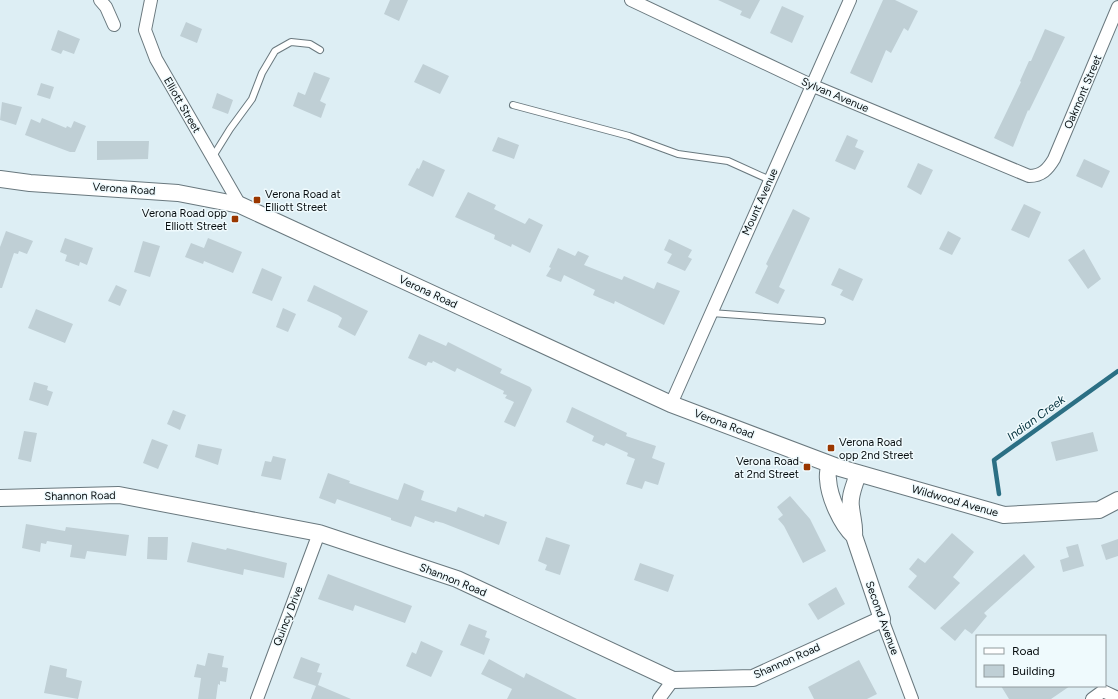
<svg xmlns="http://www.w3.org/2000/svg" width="1118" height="699" viewBox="0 0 1118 699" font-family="Figtree,sans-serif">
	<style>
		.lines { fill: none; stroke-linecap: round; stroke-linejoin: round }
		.stream { stroke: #2b6f84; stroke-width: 4.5 }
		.building { fill: #bfcfd5 }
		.service-casing { stroke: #69787e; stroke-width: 8 }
		.minor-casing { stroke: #69787e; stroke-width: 14 }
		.tertiary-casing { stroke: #69787e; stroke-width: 18 }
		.service { stroke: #fff; stroke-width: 6 }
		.minor { stroke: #fff; stroke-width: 12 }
		.tertiary { stroke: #fff; stroke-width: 16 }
		.poi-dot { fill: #9a3700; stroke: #effafd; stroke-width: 1.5 }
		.labels { text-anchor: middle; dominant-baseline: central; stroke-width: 3; stroke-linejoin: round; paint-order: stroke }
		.street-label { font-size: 11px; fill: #070d0f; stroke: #effafd }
		.poi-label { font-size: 11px; fill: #070d0f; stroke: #effafd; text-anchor: start }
		.water-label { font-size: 12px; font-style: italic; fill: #022f3b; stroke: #effafd }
	</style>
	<rect width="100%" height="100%" fill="#ddeef4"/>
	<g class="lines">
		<path class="stream" d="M999 494 994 460 1118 371"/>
	</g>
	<path class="building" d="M390 0H408L399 21 384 14Z
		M718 0H760L750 19 740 15 742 11Z
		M883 0H895L918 11 908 31 904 28 891 53 886 50 872 83 850 73Z
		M782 6 804 16 792 43 770 33Z
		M186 22 202 29 197 43 180 36Z
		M1045 29 1065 37 1029 111 1028 110 1013 147 994 138 1021 82 1020 81 1029 61H1031Z
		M58 30 80 39 74 54 63 50 61 54 51 50Z
		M423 64 449 76 440 94 414 82Z
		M314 72 330 78 320 101 326 104 321 118 293 106 298 92 305 95Z
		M41 83 54 87 50 99 37 95Z
		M217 93 233 100 228 114 212 108Z
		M2 102 22 107 16 125 0 120Z
		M42 118 66 128 67 126 71 128 74 121 86 126 75 152H70L25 135 31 119 40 123Z
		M847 135 858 140 855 147 864 151 855 170 835 161Z
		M498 137 519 145 514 159 492 151Z
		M97 141H149L148 159 97 160Z
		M1084 159 1110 171 1102 188 1076 176Z
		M423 160 445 170 433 197 408 185 417 168 419 169Z
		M918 163 933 170 921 195 907 187Z
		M468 192 496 205 494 209 525 224 529 218 543 225 530 253 512 244 511 247 494 239 495 235 455 217Z
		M1024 204 1041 212 1029 238 1011 230Z
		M793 209 810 218 779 287 785 290 778 304 755 293 768 266 766 264Z
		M6 231 33 241 27 254 19 251 18 254 14 253 2 288H0V247Z
		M948 231 961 238 952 255 939 249Z
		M65 238 93 248 87 265 80 262 79 266 65 261 67 255 60 252Z
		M208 238 242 252 233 273 204 261 203 264 185 257 191 243 204 248Z
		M669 239 692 250 688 257 692 259 685 271 667 263 672 254 664 250Z
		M143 241 160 246 150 277 134 272Z
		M558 248 575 256 578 251 589 256 584 265 622 280 624 276 654 289 657 282 680 291 664 325 615 301 614 304 593 295 595 290 564 275 561 282 546 276 551 268 549 267Z
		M1084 249 1101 279 1088 289 1068 260Z
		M262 268 282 277 272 301 252 293Z
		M839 268 863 279 853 301 840 295 843 290 831 285Z
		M116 285 127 290 120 306 108 301Z
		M314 285 368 311 355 336 338 327 342 318 338 315 307 301Z
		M283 308 296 314 288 332 276 327Z
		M36 309 73 324 65 343 28 328Z
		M419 334 446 346 448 342 502 369 500 373 530 387 532 390 515 427 504 422 514 402 505 398 507 395 503 394 504 391 457 368 455 372 433 361 432 363 428 362 426 366 408 358Z
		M34 382 48 386 47 390 53 392 48 406 29 400Z
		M572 407 627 433 626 436 656 446 652 458 665 463 658 485 645 481 642 489 626 484 635 459 627 456 628 453 606 443 604 446 592 441 594 436 566 422Z
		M173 410 186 415 180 430 167 424Z
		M24 431 37 433 31 462 18 459Z
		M1093 432 1098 451 1056 461 1051 442Z
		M152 439 168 445 158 469 143 463Z
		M198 444 222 449 218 465 195 457Z
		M273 456 286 459 281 480 261 476 265 461 271 462Z
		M328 473 350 481 349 483 398 500 404 483 424 491 421 500 456 512 458 507 484 517 485 514 507 522 499 545 443 523 435 521 434 523 415 516 411 527 391 520V518L337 499 335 504 319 498Z
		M790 496 810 519 826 551 803 563 784 526 778 519 783 515 777 507Z
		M26 524 65 531 66 527 129 535 126 556 87 551 85 559 70 557 72 545 47 541 46 544 41 543 40 552 22 548Z
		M952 533 974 552 953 577 960 583 935 610 908 587 917 576 909 569 918 558 925 563Z
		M148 537H168L167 560 147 559Z
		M546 537 570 545 560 575 545 570 547 565 538 561Z
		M1118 539V556L1106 560 1101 545Z
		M192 542 226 550 227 548 287 563 284 578 244 569 243 575 187 562Z
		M1078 544 1084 566 1063 572 1060 560 1069 557 1066 547Z
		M1024 554 1035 567 984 613 987 616 972 634 965 629 955 641 940 628Z
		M640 563 674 575 668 592 634 580Z
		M328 574 412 606 405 623 355 605 353 611 318 599Z
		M836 587 845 604 818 620 808 604Z
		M469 624 487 631 485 637 490 639 484 655 460 645Z
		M421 641 443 651 431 677 406 666 412 652 416 654Z
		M208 653 224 656 222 667 228 668 226 682 220 681V685L218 684 216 699H198L201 678 194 677 197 664 205 666Z
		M301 657 320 664 317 672 322 673 318 685 351 699H311L316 686 293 678Z
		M489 659 524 678 526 673 577 699H507L512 689 481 674Z
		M859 660 877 694 867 699H814L808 687Z
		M50 665 67 669 66 677 82 681 78 699 44 693Z
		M1001 686H1070L1051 699H1009Z"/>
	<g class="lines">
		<defs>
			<path id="service" d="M513 105 629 136 678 154 728 161 770 180
				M212 158 230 129 252 99 262 73 275 51 291 42 310 44 320 50
				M711 313 822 321"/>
			<path id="minor" d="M100 0 106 7 114 25
				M151 0 145 30 156 59 240 205
				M631 0 811 85 1029 176C1042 176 1048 169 1054 159L1118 7
				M671 404 850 0
				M882 619 912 699
				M257 699 319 533
				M659 699 673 680
				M1092 699 1103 691 1118 698"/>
			<path id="tertiary" d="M0 179 30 183 178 193 240 205 671 404 840 468 1004 515 1099 510 1118 500
				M0 498 119 495 319 533 457 579 673 680 753 678 882 619 854 536C841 524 829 497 828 479 827 475 829 469 829 464
				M854 536C855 525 852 518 851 507 849 495 855 485 858 473"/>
		</defs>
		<use href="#service" class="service-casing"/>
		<use href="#minor" class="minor-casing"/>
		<use href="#tertiary" class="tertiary-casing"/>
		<use href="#service" class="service"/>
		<use href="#minor" class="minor"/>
		<use href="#tertiary" class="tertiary"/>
	</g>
	<g class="poi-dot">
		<rect x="253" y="196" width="8" height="8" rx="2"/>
		<rect x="231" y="215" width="8" height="8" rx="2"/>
		<rect x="827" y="444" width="8" height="8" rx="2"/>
		<rect x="803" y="463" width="8" height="8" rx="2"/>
	</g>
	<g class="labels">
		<g class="street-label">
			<text transform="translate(1083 92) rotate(-67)">Oakmont Street</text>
			<text transform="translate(835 95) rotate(23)">Sylvan Avenue</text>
			<text transform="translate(182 105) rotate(60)">Elliott Street</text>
			<text transform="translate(124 189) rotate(4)">Verona Road</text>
			<text transform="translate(760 202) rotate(-66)">Mount Avenue</text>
			<text transform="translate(428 292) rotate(25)">Verona Road</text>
			<text transform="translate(724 424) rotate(21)">Verona Road</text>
			<text transform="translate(80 496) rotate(-1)">Shannon Road</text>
			<text transform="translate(955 501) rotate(16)">Wildwood Avenue</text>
			<text transform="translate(453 580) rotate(22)">Shannon Road</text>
			<text transform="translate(288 616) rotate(-69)">Quincy Drive</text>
			<text transform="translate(882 618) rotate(70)">Second Avenue</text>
			<text transform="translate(787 661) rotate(-24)">Shannon Road</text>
		</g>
		<g class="poi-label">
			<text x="265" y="194">Verona Road at<tspan x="265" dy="13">Elliott Street</tspan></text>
			<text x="227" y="213" text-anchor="end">Verona Road opp<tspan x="227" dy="13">Elliott Street</tspan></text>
			<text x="839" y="442">Verona Road<tspan x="839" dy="13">opp 2nd Street</tspan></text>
			<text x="799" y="461" text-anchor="end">Verona Road<tspan x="799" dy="13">at 2nd Street</tspan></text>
		</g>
		<g class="water-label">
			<text transform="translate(1036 418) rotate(-36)">Indian Creek</text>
		</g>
	</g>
	<rect x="976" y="635" width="130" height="52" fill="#effafd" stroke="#929b9e"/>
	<rect x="984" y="648" width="20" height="6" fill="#ffffff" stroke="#929b9e"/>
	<text x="1012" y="655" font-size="12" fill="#070d0f">Road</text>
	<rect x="984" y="665" width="20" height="12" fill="#bfcfd5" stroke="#929b9e"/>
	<text x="1012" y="675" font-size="12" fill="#070d0f">Building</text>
</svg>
